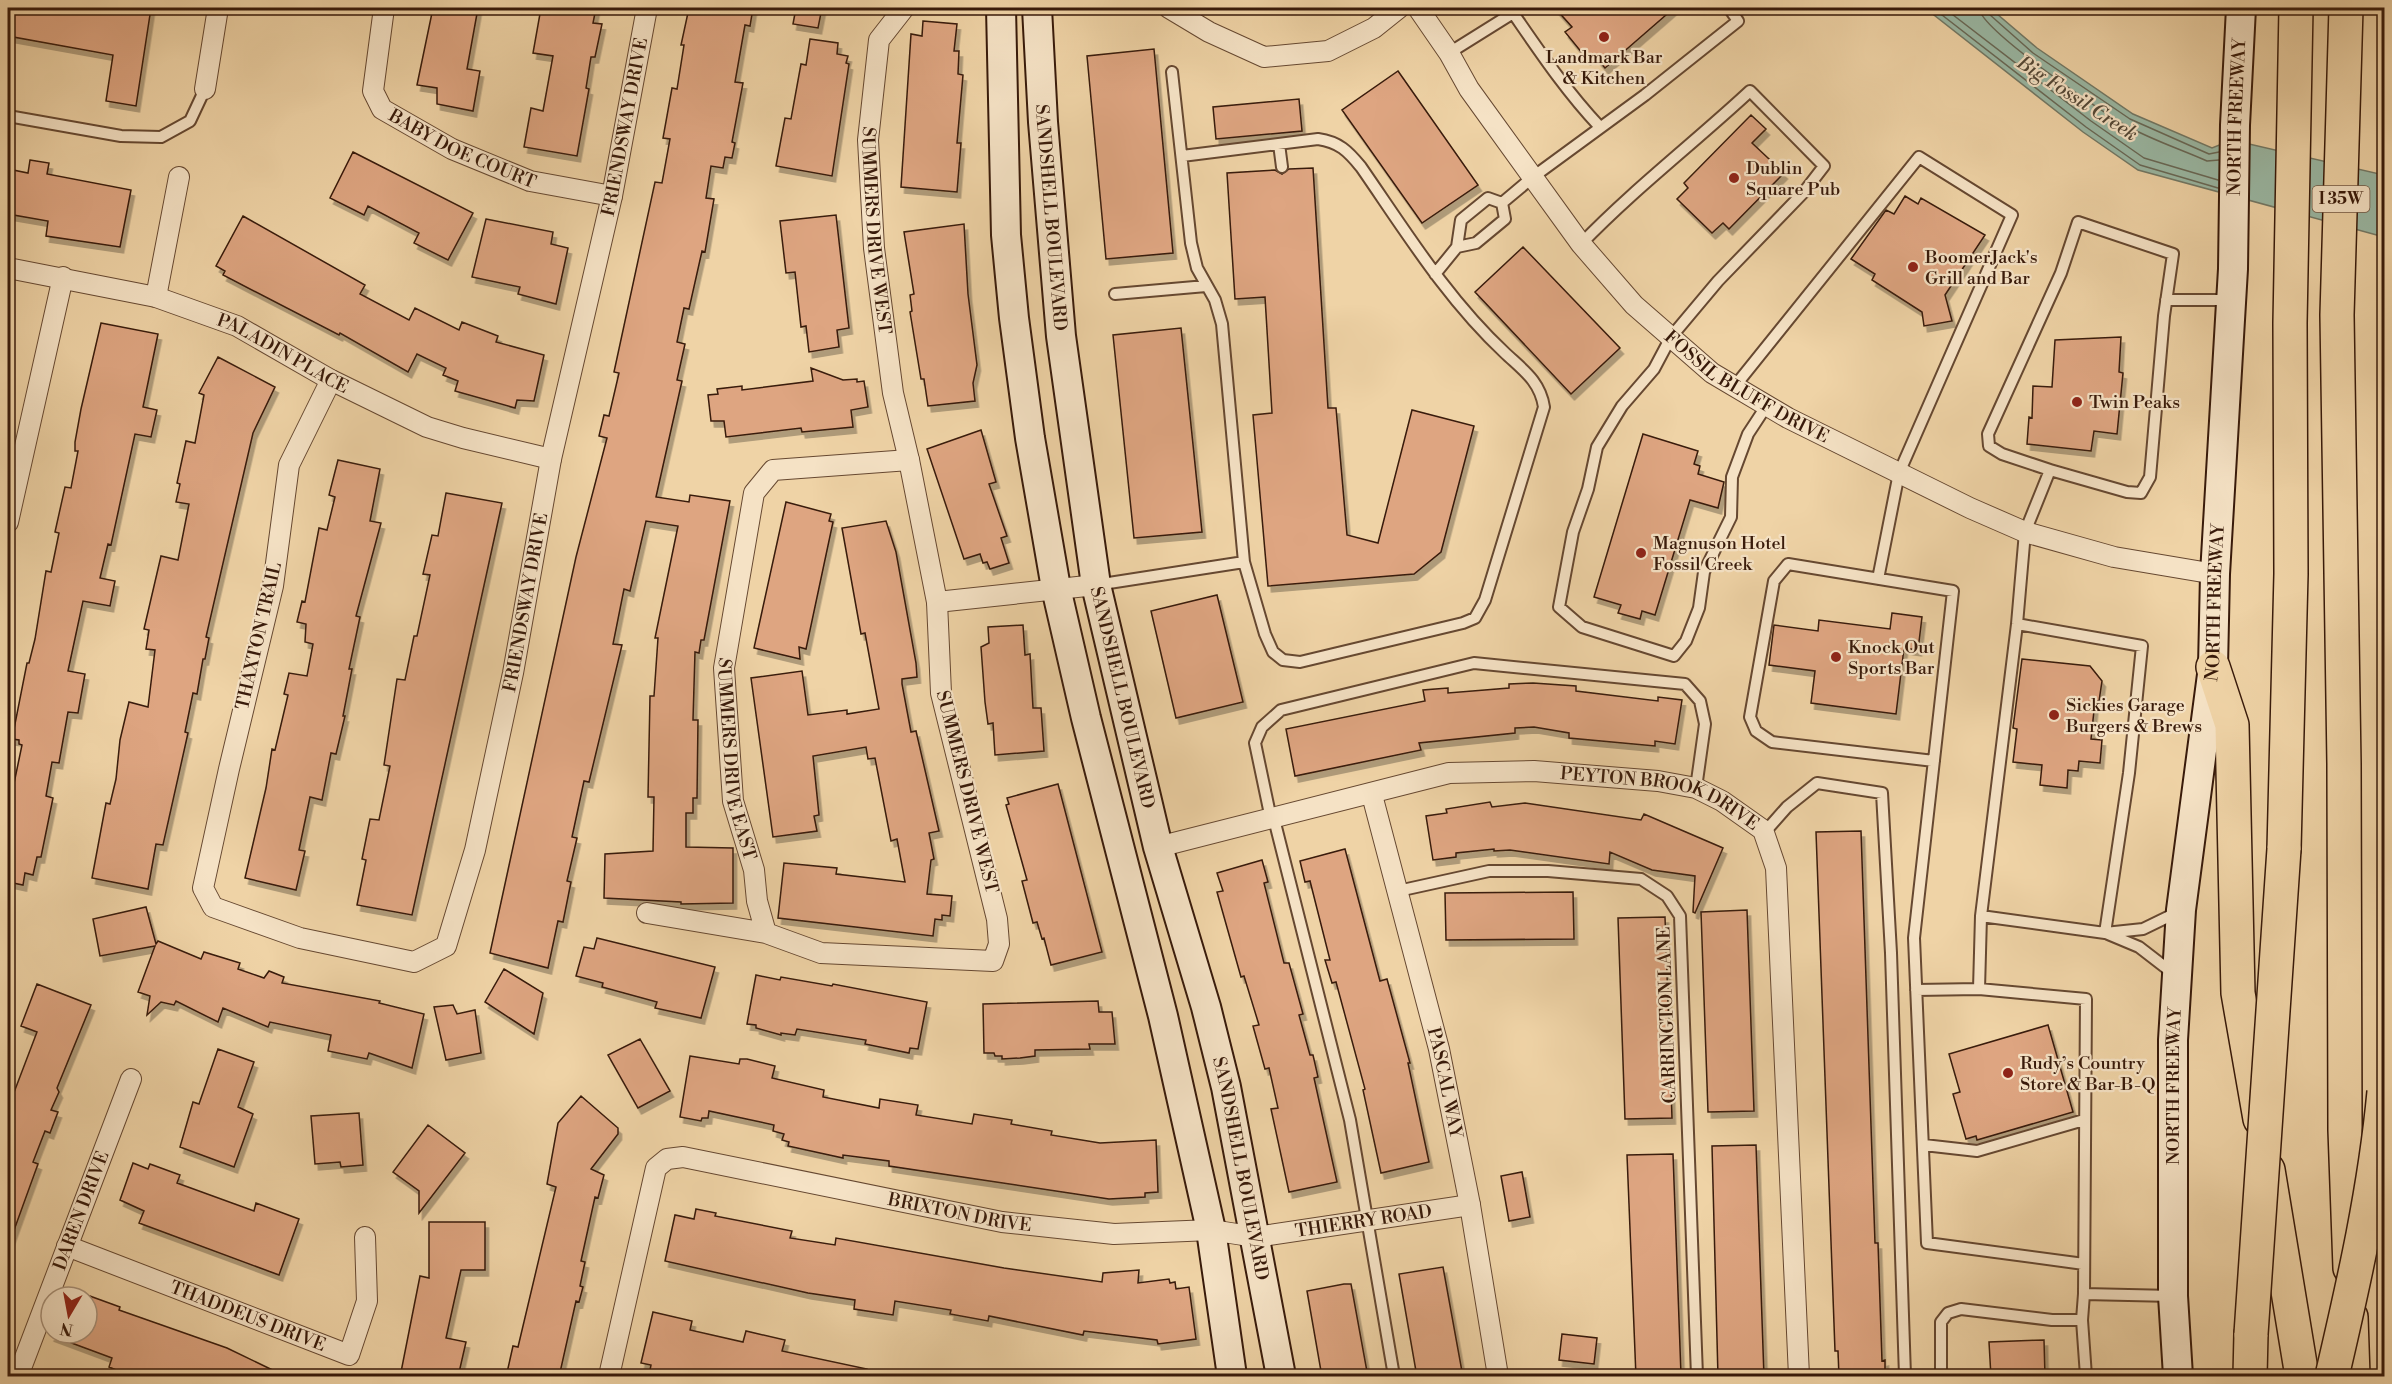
<svg xmlns="http://www.w3.org/2000/svg" width="2392" height="1384" viewBox="0 0 2392 1384" font-family="'Libre Bodoni',serif">
	<style>
		.water { fill: #9ab8a4; stroke: #737966; stroke-width: 1.5 }
		.lines { fill: none; stroke-linecap: round; stroke-linejoin: round }
		.shore { stroke: #696957; stroke-width: 1.5 }
		.building { fill: #dea581; stroke: #381a0a; stroke-width: 1.5; filter: url(#shadow) }
		.lane-casing { stroke: #664831; stroke-width: 14 }
		.street-casing { stroke: #664831; stroke-width: 22 }
		.secondary-casing { stroke: #381a0a; stroke-width: 32 }
		.highway-casing { stroke: #381a0a; stroke-width: 36 }
		.lane { stroke: #f5e2c5; stroke-width: 10 }
		.street { stroke: #f5e2c5; stroke-width: 20 }
		.secondary { stroke: #f5e2c5; stroke-width: 28 }
		.highway { stroke: #efd3a6; stroke-width: 33 }
		.highway-bridge-casing { stroke: #381a0a; stroke-width: 36; stroke-linecap: butt }
		.highway-bridge { stroke: #efd3a6; stroke-width: 33 }
		.poi-dot { fill: #8f2418; stroke: #f5e2c5; stroke-width: 2 }
		.labels { text-anchor: middle; dominant-baseline: central; stroke-width: 4.5; stroke-linejoin: round; paint-order: stroke }
		.shield { fill: #f5e2c5; stroke: #715642; stroke-width: 1.5 }
		.shield-label { font-size: 16px; font-weight: bold; fill: #381a0a }
		.poi-label { font-size: 18px; fill: #381a0a; stroke: #f5e2c5; text-anchor: start }
		.street-label { font-size: 18px; fill: #381a0a; stroke: #f5e2c5 }
		.water-label { font-size: 20px; font-style: italic; fill: #554938; stroke: #f5e2c5 }
	</style>
	<defs>
		<filter id="shadow"><feDropShadow dx="3.5" dy="6" stdDeviation="0" flood-color="#0004"/></filter>
	</defs>
	<rect width="100%" height="100%" fill="#efd3a6"/>
	<filter id="stains"><feTurbulence type="fractalNoise" baseFrequency=".00333" numOctaves="4"/><feColorMatrix values="0 0 0 0 .2 0 0 0 0 .09 0 0 0 0 .02 0 0 0 .5 -.17"/></filter>
	<radialGradient id="worn" r=".72"><stop offset=".6" stop-color="#630" stop-opacity="0"/><stop offset="1" stop-color="#630" stop-opacity=".3"/></radialGradient>
	<path class="water" d="M1925 8H1990L2037 48 2133 114 2212 148 2232 140 2384 175V237L2138 170 2083 132Z"/>
	<g class="lines">
		<path class="shore" d="M1933 8 2086 127 2140 165 2218 188
			M1944 8 2091 121 2144 158 2218 180
			M1979 8C1980 29 2103 113 2127 126 2152 140 2180 149 2207 161L2219 160
			M1986 8 1989 14 2033 53 2130 119 2209 154 2219 152"/>
	</g>
	<path class="building" d="M8 8H151L136 106 106 101 113 55 8 36Z
		M433 8H478L467 69 480 71 473 111 437 104V88L417 85Z
		M541 8H596L593 23 602 24 595 57H591L586 88 589 89 577 156 524 147 531 108 543 111 553 56 533 53Z
		M689 8H753L750 26 745 25 735 82 743 83 732 142 735 143 732 158 725 157 723 168 711 166 706 198 714 199 705 252 702 251 689 309 684 308 677 342 685 344 677 380 682 381 656 497 689 502 690 495 730 501 704 640H701L699 653 695 652 693 720H698L697 798H693V813H686V847L733 848V903L681 904V902L604 898 605 854 653 851 654 797H648L650 696H654L658 638H655L678 526 646 521 630 591 624 589 613 644 622 645 589 782 584 781 572 837 577 838 567 881 571 882 563 922 558 921 548 968 490 953 576 557 607 438 599 436 604 415 609 416 619 373 614 372 655 182 662 183 670 139 663 138 672 88 677 89 684 45H681Z
		M796 8H822L818 28 793 24Z
		M1555 8H1674L1605 68 1593 54 1587 59 1565 32 1572 27Z
		M923 21 957 24 954 51H959L958 74 963 75 957 143H961L957 192 901 187 911 34 922 36Z
		M810 39 838 43 837 54 848 56 846 63 849 64 832 176 776 166 785 118 791 119 801 64 806 65Z
		M1154 49 1173 253 1106 259 1087 56Z
		M1398 71 1478 185 1422 223 1342 110Z
		M1299 99 1302 131 1216 139 1213 107Z
		M1751 115 1766 129 1752 143 1784 173 1729 229 1723 223 1712 233 1677 199 1688 188 1684 183Z
		M353 152 473 213 448 260 414 243 419 233 368 206 364 215 330 198Z
		M30 160 49 163 47 174 131 190 120 247 46 236 48 221 8 214V169L28 173Z
		M1313 168 1328 408H1336L1347 535 1378 543 1412 410 1474 426 1441 552 1414 574 1268 586 1253 415 1272 413 1265 297 1235 299 1227 173 1275 170 1282 174 1289 169Z
		M1905 196 1918 204 1921 198 1985 235 1945 295 1952 321 1924 326 1922 312 1872 280 1875 274 1851 259 1886 210 1894 214Z
		M836 215 849 328 837 330 839 347 809 352 806 326 801 327 795 272 786 273 780 221Z
		M243 216 365 285 360 294 409 320 415 308 459 330 462 322 498 336 496 342 544 355 534 401 517 400 515 408 455 391 458 381 443 375 446 368 417 354 408 372 340 333 339 335 223 275 225 271 216 266Z
		M486 219 553 232 551 244 568 248 556 304 518 294 520 287 472 277Z
		M964 224 968 294 977 365 973 383 975 401 928 406 924 379H921L910 312 912 311 910 295 914 294 904 232Z
		M1523 247 1620 348 1571 394 1475 292Z
		M101 323 158 334 143 407 157 410 151 437 135 434 111 545 108 544 100 578 115 581 110 606 83 601 68 671 85 674 78 713 68 712 59 763 52 762 46 796 53 798 41 857H37L33 875 25 873 23 885 8 882V792L12 793 22 745 19 744V740L12 739 27 663H29L35 639 46 571 51 572 59 533 55 532 65 487 71 488 78 451H75V442L81 409Z
		M1181 328 1202 532 1134 538 1113 335Z
		M2121 337 2119 372 2123 373 2117 434 2094 431 2091 451 2027 444 2029 417 2032 418 2033 386 2052 387 2055 340Z
		M218 357 275 387 253 433 206 637 209 638 205 659H203L197 694 193 693 185 732 188 733 163 845 156 844 148 889 92 878 106 803 110 804 116 779 120 740 129 702 148 707 155 650 146 649 149 630 144 629 161 556 178 560 189 504 176 502 180 484 177 483 186 441 195 443 204 395 199 393Z
		M811 368 843 380 857 379V382L864 381 868 407 851 410 853 427 802 432 801 428 726 437 724 421H711L708 395 718 394 717 389 742 386V390L813 381Z
		M981 430 996 482 989 484 1007 536 1001 538 1009 563 990 569 987 562 983 563 980 554 964 559 927 449Z
		M1643 434 1698 451 1694 464 1700 466 1698 474 1724 482 1718 508 1690 500 1655 615 1642 611 1640 619 1618 613 1621 605 1594 597Z
		M338 460 380 469 370 521 381 523 356 616 360 617 349 669H352L343 716H345L336 754 331 753 322 800 310 797 299 850 305 851 296 890 245 878 266 788 272 749 275 750 288 695 284 694 289 673 307 676 313 644 305 642 306 624 297 622 302 601 305 602 319 528 327 530 335 497 329 495Z
		M446 493 502 503 412 915 357 905 366 860 362 859 370 819 379 820 390 766 384 765 397 679 405 680 414 636H417L430 575 423 574 432 535 438 536Z
		M786 502 831 514 829 521 833 522 806 649 799 647 800 659 754 648Z
		M886 521 896 552 916 663 917 677 902 679V684L911 732 916 731 939 831 929 833 934 859 931 860 927 894 952 896 950 916 942 915V920L935 919 933 936 778 918 784 863 837 868 836 874 905 882 897 839 891 841 875 758 868 759 866 747 813 756 819 815 814 816 817 831 773 837 751 678 802 671 808 715 847 710V714L879 709 865 633 861 634 842 528Z
		M1217 595 1243 702 1176 718 1151 611Z
		M1892 613 1922 617 1918 650 1904 648 1896 714 1811 703 1815 671 1769 665 1774 625 1818 631 1819 620 1890 629Z
		M1023 625 1025 655 1030 654 1033 708H1041L1044 751 995 755 993 723 988 724 985 702 981 647 989 643 988 627Z
		M2022 659 2090 666 2102 681 2099 701H2095L2091 739 2102 740 2100 763 2079 761 2078 771 2068 770 2067 788 2040 785 2042 765 2013 762 2017 729 2013 728Z
		M1533 683 1576 686V691L1658 701V697L1682 700 1675 744 1655 741V746L1569 738V733L1534 727 1515 728V733L1419 743 1421 750 1295 776 1286 729 1425 701 1423 690 1448 688V693L1509 688V684Z
		M1058 784 1102 952 1051 965 1044 938 1042 939 1037 922 1033 923 1022 881 1027 880 1006 805 1009 804 1007 798Z
		M1490 802 1492 807 1525 803 1641 820 1644 814 1723 848 1695 913 1693 912 1695 876 1652 870 1610 852 1609 864 1510 850 1494 851V849L1456 853V857L1433 860 1426 816 1447 813 1446 809Z
		M1861 831 1875 1243H1878L1882 1361 1885 1360V1377H1839L1838 1351H1835L1816 832Z
		M1345 849 1380 981 1387 979 1410 1063H1408L1429 1162 1381 1173 1363 1090 1365 1089 1336 982 1332 983 1325 960H1330L1310 881 1305 882 1300 861Z
		M1262 860 1268 882 1264 883 1284 963H1289L1303 1014 1299 1015 1310 1055H1313L1318 1077 1314 1078 1337 1182 1289 1192 1271 1109 1278 1108 1269 1068 1265 1069 1253 1026 1259 1025 1244 976 1241 977 1217 892 1223 891 1217 873Z
		M1573 892 1574 939 1446 940 1445 893Z
		M146 907 156 944 158 941 201 959 204 952 240 963 238 969 264 978 269 971 284 977 282 983 380 1001 379 1003 424 1014 412 1068 369 1053 367 1059 328 1051 331 1035 270 1022 268 1027 223 1008 218 1022 176 1001 174 1005 161 1002 147 1015 150 996 138 992 155 946 100 956 93 919Z
		M1747 910 1754 1111 1708 1112 1701 912Z
		M1665 917 1672 1118 1625 1119 1618 918Z
		M597 938 715 967 701 1018 655 1008 657 1002 602 987 603 983 576 976 584 947 594 949Z
		M504 969 543 993 534 1034 485 1002Z
		M756 975 780 980 781 977 832 986 833 984 927 1002 918 1049 910 1048 909 1053 865 1044 866 1040 797 1029 795 1035 781 1033V1035L756 1028V1025L747 1024Z
		M37 984 91 1005 57 1088 59 1092 51 1110 58 1112 50 1133 45 1131 33 1162 38 1164 9 1244 8 1093 13 1095 37 1032 21 1026Z
		M1098 1001 1099 1012H1112L1115 1044H1089L1090 1049 1035 1050V1056L1020 1058 1002 1059V1056H995L994 1053H984L983 1004Z
		M453 1005 457 1014 475 1010 481 1053 446 1060 434 1007Z
		M2048 1025 2073 1112 1977 1140 1976 1136 1966 1139 1953 1094 1960 1092 1949 1054Z
		M640 1039 670 1091 638 1108 608 1055Z
		M218 1049 254 1062 238 1107 253 1114 234 1167 180 1147 193 1102 199 1104Z
		M690 1056 739 1064 740 1059H747L775 1066 772 1078 824 1090 823 1097 879 1108 880 1099 918 1105 916 1115 972 1124 974 1114 1012 1120 1011 1124 1052 1131 1051 1135 1100 1143 1156 1140 1158 1192 1145 1193V1197L1109 1199 889 1166V1161L843 1155V1158L788 1146 789 1142 782 1140 784 1134 773 1131 774 1125 709 1111 708 1118H702L701 1121 680 1117Z
		M581 1096 618 1128V1134L591 1169 604 1175 598 1198 595 1197 581 1261 585 1262 580 1286 583 1287 579 1302 576 1301 559 1377H506L513 1346 518 1347 556 1187 547 1184 558 1123Z
		M359 1113 363 1165 341 1167 340 1162 315 1164 311 1116Z
		M428 1125 465 1153 419 1213V1191L393 1172Z
		M1756 1145 1764 1377H1718L1712 1146Z
		M1673 1154 1681 1375 1636 1377 1627 1155Z
		M133 1163 148 1169 150 1164 180 1175 177 1183 254 1211 256 1203 299 1219 279 1275 139 1223 144 1211 120 1200Z
		M1522 1172 1530 1217 1509 1221 1501 1176Z
		M696 1209 716 1213 715 1216 792 1231 790 1238 835 1245 836 1238 1004 1268 1102 1282 1103 1273 1139 1270 1138 1283 1169 1279 1170 1283 1175 1282 1176 1289 1189 1287 1196 1339 1158 1344 1157 1340 1084 1331 1083 1335 989 1316 988 1321 950 1314 951 1310 895 1301 893 1315 854 1309 855 1300 808 1293 665 1261 675 1215 694 1219Z
		M429 1222H485V1270H461L446 1338 466 1342 458 1377H400L420 1276 429 1278Z
		M1443 1267 1463 1377H1417L1399 1274Z
		M1344 1284H1351L1368 1377H1322L1307 1291Z
		M87 1295 120 1307 119 1310 227 1348 287 1377H133L109 1367 112 1358 50 1335 87 1333Z
		M653 1312 692 1321 690 1330 743 1342 746 1331 785 1340 782 1351 867 1369 866 1377H658L659 1372 650 1370 651 1365 641 1363Z
		M1562 1334 1597 1338 1594 1364 1559 1360Z
		M2044 1340 2045 1377H1991L1989 1342Z"/>
	<g class="lines">
		<defs>
			<path id="lane" d="M1518 8 1513 13C1540 52 1566 91 1599 126
				M1449 53 1513 13
				M1172 72 1191 243 1197 268 1215 300 1222 324 1244 562 1265 634 1273 652 1283 660 1300 662 1463 623 1475 618 1485 600 1544 407C1540 381 1523 370 1505 353 1447 299 1406 232 1361 167 1348 151 1339 142 1318 139L1182 156
				M8 116 121 136 161 137 190 121 205 89
				M1279 144 1282 167
				M1502 203 1533 177 1645 95 1738 21 1729 8
				M1581 244C1634 189 1694 143 1750 91L1824 166 1804 192 1718 281 1671 337 1654 369 1622 406 1597 447 1588 489 1573 532 1559 607 1582 627 1674 656 1686 641 1699 608 1704 572 1731 517 1732 477 1748 434 1767 405
				M1457 247 1461 220 1488 198 1502 203
				M1435 274 1457 247 1476 243 1505 219 1502 203
				M1115 294 1206 286
				M2166 300H2231
				M1735 386 1919 157 2012 215 1899 473 1878 579
				M2050 470 2002 454 1989 446 1988 434 2061 273 2078 222 2173 254 2164 316 2150 477 2141 493 2127 492 2050 470 2025 532 2017 624 1981 916 2105 933 2143 929 2178 912
				M1096 585 1244 562
				M2017 624 2142 646 2129 773 2105 933
				M1934 761 1772 742 1756 731 1750 717 1774 581 1788 564 1953 591 1914 938 1927 1243 2084 1264
				M1271 819 1255 743 1262 727 1281 710 1474 663 1685 684 1700 701 1705 724 1696 788
				M1274 819 1350 1120 1394 1376
				M1764 833 1787 807 1817 783 1882 793 1891 953 1905 1376
				M1398 891 1489 871H1548L1641 879 1667 896 1680 916 1697 1376
				M2108 934 2139 947 2174 974
				M1979 989 1981 916
				M1916 990 1979 989 2086 999 2084 1294 2173 1296
				M1924 1145 1977 1151 2084 1120
				M2084 1294 2082 1320 2086 1376
				M1941 1376V1322L1948 1313 1961 1309 2052 1320H2082"/>
			<g id="street">
				<path id="s1" d="M384 8 373 91 382 109 452 149 530 181 612 196"/>
				<path id="s2" d="M904 8 879 40 868 140 874 248 893 393 909 460"/>
				<path d="M1169 8 1209 32 1264 57 1328 51 1374 28 1399 8"/>
				<path id="s3" d="M1418 8 1449 53 1469 89 1581 244 1634 305 1712 373 1788 418 1970 508 2025 532 2114 557 2215 574"/>
				<path d="M205 89 218 8"/>
				<path id="s4" d="M8 268 156 297 237 326 331 380 427 427 463 438 551 459"/>
				<path d="M156 297 179 177"/>
				<path id="s5" d="M331 380 289 465 273 586 229 769 203 888 213 907 300 938 414 962 446 946 475 850 513 673 551 459 612 196 647 8"/>
				<path d="M8 522 63 277"/>
				<path d="M937 602 1096 585"/>
				<path id="s6" d="M1372 795 1439 1049 1470 1205 1498 1376"/>
				<path id="s7" d="M1158 847 1449 773 1534 771 1658 781 1696 788 1722 801 1763 830 1776 868 1799 1376"/>
				<path id="s8" d="M647 913 766 933 821 953 993 961 999 944 997 919 941 693 937 602 909 460 773 470 754 493 724 668 733 801 754 870 757 901 766 933"/>
				<path id="s9" d="M67 1246 349 1355 367 1301 365 1237"/>
				<path id="s10" d="M18 1376 131 1079"/>
				<path id="s11" d="M609 1376 656 1168 667 1159 683 1157 1002 1222 1114 1234 1211 1230 1256 1237 1470 1205"/>
			</g>
			<g id="secondary">
				<path d="M1001 8 1006 235 1014 318 1030 438 1056 588 1086 718 1163 1016 1211 1230 1232 1376"/>
				<path id="s12" d="M1037 8 1043 122 1061 336 1096 585 1158 847 1206 1007 1226 1087 1281 1376"/>
				<path id="s13" d="M2178 1376 2173 1296V1040L2181 910 2213 667 2215 574 2233 269 2235 125 2241 8"/>
			</g>
			<path id="highway" d="M2346 8 2337 315 2344 764 2345 1130 2350 1268
				M2213 667 2232 725 2238 993 2260 1119
				M2284 849 2291 574 2290 323 2296 8
				M2268 1170 2302 1376
				M2351 1317 2353 1376
				M2250 1376 2251 1334"/>
		</defs>
		<use href="#lane" class="lane-casing"/>
		<use href="#street" class="street-casing"/>
		<use href="#secondary" class="secondary-casing"/>
		<use href="#highway" class="highway-casing"/>
		<use href="#lane" class="lane"/>
		<use href="#street" class="street"/>
		<use href="#secondary" class="secondary"/>
		<use href="#highway" class="highway"/>
		<defs>
			<path id="highway-bridge" d="M2251 1334 2284 849
				M2332 1376C2354 1282 2375 1189 2384 1092"/>
		</defs>
		<use href="#highway-bridge" class="highway-bridge-casing"/>
		<use href="#highway-bridge" class="highway-bridge"/>
	</g>
	<g class="poi-dot">
		<circle cx="1604" cy="37" r="6"/>
		<circle cx="1734" cy="178" r="6"/>
		<circle cx="1913" cy="267" r="6"/>
		<circle cx="2077" cy="402" r="6"/>
		<circle cx="1641" cy="553" r="6"/>
		<circle cx="1836" cy="657" r="6"/>
		<circle cx="2054" cy="715" r="6"/>
		<circle cx="2008" cy="1073" r="6"/>
	</g>
	<g class="labels">
		<rect class="shield" x="2312.5" y="186" width="57" height="26" rx="4.5"/>
		<g class="shield-label">
			<text x="2341" y="199">I 35W</text>
		</g>
		<g class="poi-label">
			<text x="1604" y="57" text-anchor="middle">Landmark Bar<tspan x="1604" dy="21">&amp; Kitchen</tspan></text>
			<text x="1746" y="168">Dublin<tspan x="1746" dy="21">Square Pub</tspan></text>
			<text x="1925" y="257">BoomerJack's<tspan x="1925" dy="21">Grill and Bar</tspan></text>
			<text x="2089" y="402">Twin Peaks</text>
			<text x="1653" y="543">Magnuson Hotel<tspan x="1653" dy="21">Fossil Creek</tspan></text>
			<text x="1848" y="647">Knock Out<tspan x="1848" dy="21">Sports Bar</tspan></text>
			<text x="2066" y="705">Sickies Garage<tspan x="2066" dy="21">Burgers &amp; Brews</tspan></text>
			<text x="2020" y="1063">Rudy’s Country<tspan x="2020" dy="21">Store &amp; Bar-B-Q</tspan></text>
		</g>
		<g class="street-label">
			<text stroke="none"><textPath href="#s13" startOffset="1262">NORTH FREEWAY</textPath></text>
			<text stroke="none"><textPath href="#s5" startOffset="1632">FRIENDSWAY DRIVE</textPath></text>
			<text stroke="none"><textPath href="#s1" startOffset="194">BABY DOE COURT</textPath></text>
			<text stroke="none"><textPath href="#s12" startOffset="210">SANDSHELL BOULEVARD</textPath></text>
			<text stroke="none"><textPath href="#s2" startOffset="232">SUMMERS DRIVE WEST</textPath></text>
			<text stroke="none"><textPath href="#s4" startOffset="290">PALADIN PLACE</textPath></text>
			<text stroke="none"><textPath href="#s3" startOffset="508">FOSSIL BLUFF DRIVE</textPath></text>
			<text stroke="none"><textPath href="#s5" startOffset="1146">FRIENDSWAY DRIVE</textPath></text>
			<text stroke="none"><textPath href="#s13" startOffset="776">NORTH FREEWAY</textPath></text>
			<text transform="translate(259 636) rotate(-77)">THAXTON TRAIL</text>
			<text stroke="none"><textPath href="#s12" startOffset="696">SANDSHELL BOULEVARD</textPath></text>
			<text stroke="none"><textPath href="#s8" startOffset="1299">SUMMERS DRIVE EAST</textPath></text>
			<text transform="translate(967 792) rotate(76)">SUMMERS DRIVE WEST</text>
			<text stroke="none"><textPath href="#s7" startOffset="516">PEYTON BROOK DRIVE</textPath></text>
			<text transform="translate(1667 1015) rotate(-92)">CARRINGTON LANE</text>
			<text stroke="none"><textPath href="#s6" startOffset="297">PASCAL WAY</textPath></text>
			<text stroke="none"><textPath href="#s13" startOffset="290">NORTH FREEWAY</textPath></text>
			<text stroke="none"><textPath href="#s12" startOffset="1182">SANDSHELL BOULEVARD</textPath></text>
			<text stroke="none"><textPath href="#s10" startOffset="177">DAREN DRIVE</textPath></text>
			<text stroke="none"><textPath href="#s11" startOffset="526">BRIXTON DRIVE</textPath></text>
			<text stroke="none"><textPath href="#s11" startOffset="933">THIERRY ROAD</textPath></text>
			<text stroke="none"><textPath href="#s9" startOffset="194">THADDEUS DRIVE</textPath></text>
		</g>
		<g class="water-label">
			<text transform="translate(2077 99) rotate(33)">Big Fossil Creek</text>
		</g>
	</g>
	<rect width="2392" height="1384" fill="none" stroke="#efd3a6" stroke-width="30"/>
	<rect x="9" y="9" width="2374" height="1366" fill="none" stroke="#381a0a" stroke-width="3"/>
	<rect x="15" y="15" width="2362" height="1354" fill="none" stroke="#381a0a" stroke-width="1.5"/>
	<g transform="translate(69 1315) rotate(190)"><circle r="28" fill="#f5e2c5" stroke="#a9927a" stroke-width="1.5"/>
	<path d="M0-4.5L10 22L0 15L-10 22Z" fill="#8f2418"/>
	<text y="-9" font-size="16" font-weight="bold" text-anchor="middle" fill="#381a0a">N</text>
	</g>
	<rect width="100%" height="100%" filter="url(#stains)"/>
	<rect width="100%" height="100%" fill="url(#worn)"/>
</svg>
